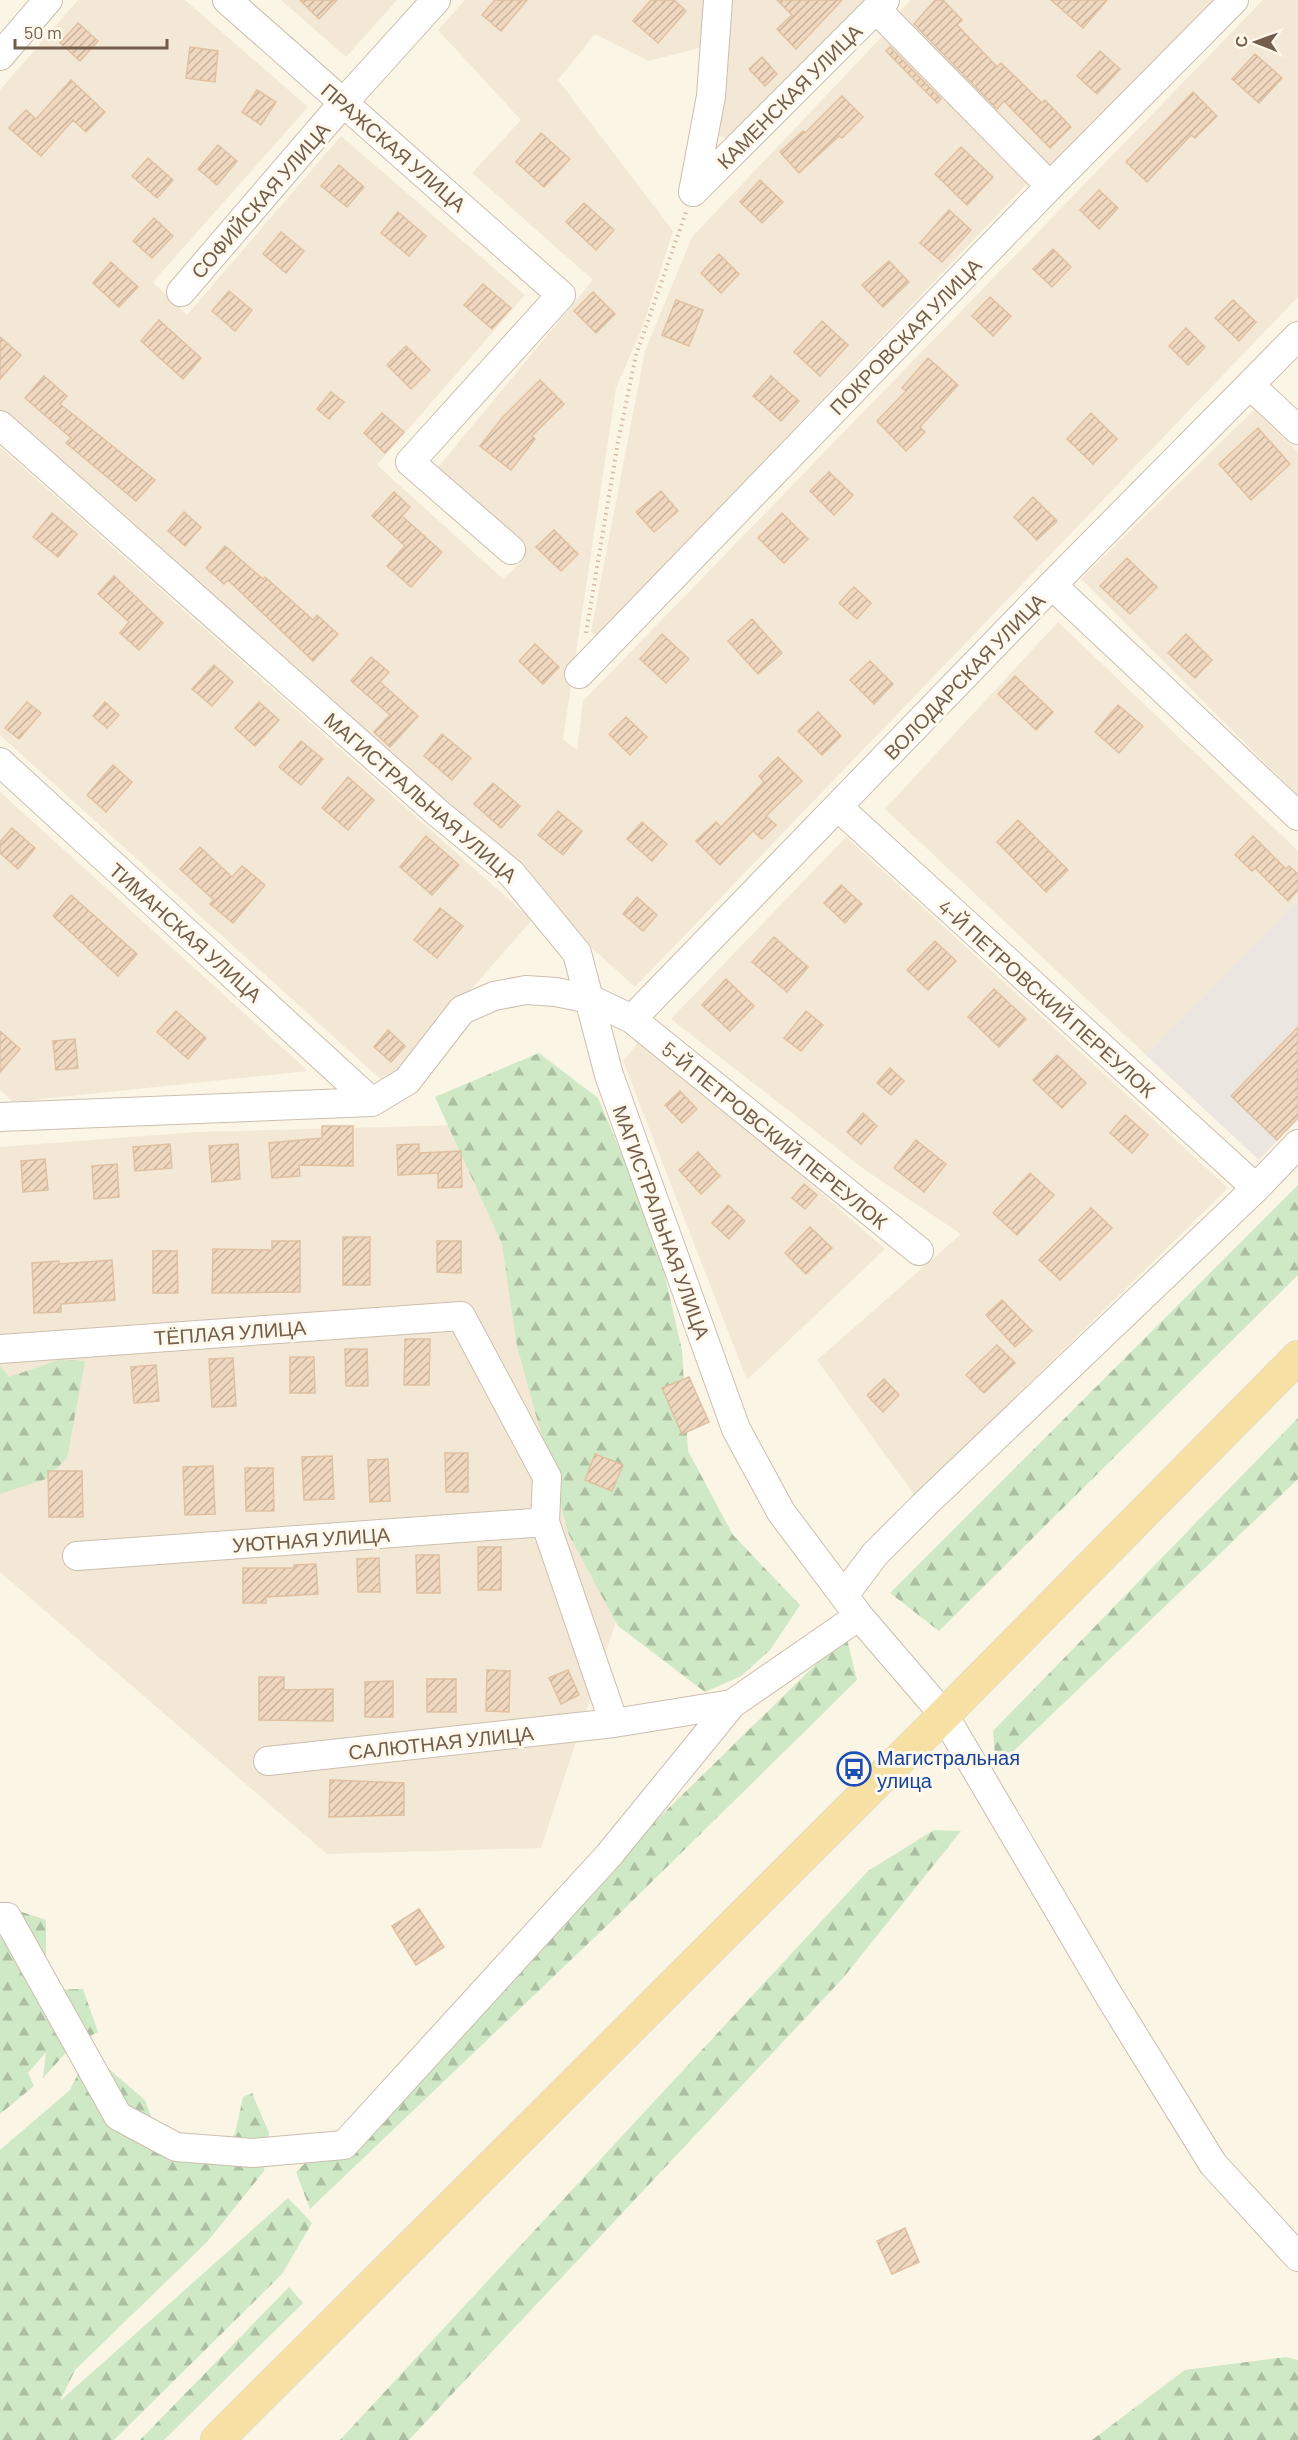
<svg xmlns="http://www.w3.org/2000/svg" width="1298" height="2440" viewBox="0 0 1298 2440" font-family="Barlow,sans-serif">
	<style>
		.residential { fill: #f2e8d5 }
		.industrial { fill: #ebe7e0 }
		.forest { fill: url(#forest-firs) }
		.building { fill: url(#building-hatch); stroke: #e0c0a1; stroke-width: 1.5 }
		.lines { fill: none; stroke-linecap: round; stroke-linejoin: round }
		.minor-casing { stroke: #ccbead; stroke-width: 30 }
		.major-casing { stroke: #dbd5d0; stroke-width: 34 }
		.path { stroke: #d4bba3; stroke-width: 4; stroke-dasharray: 1.5 4.5; stroke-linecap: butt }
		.minor { stroke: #fff; stroke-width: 28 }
		.major { stroke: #f6e0a3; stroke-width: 33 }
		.labels { text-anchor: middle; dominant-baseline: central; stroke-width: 6; stroke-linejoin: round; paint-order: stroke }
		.street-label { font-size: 20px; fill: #735e4c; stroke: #fef9ec }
		.transit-label { font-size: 20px; fill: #164399; stroke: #fef9ec; text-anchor: start }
	</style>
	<defs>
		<pattern id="forest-firs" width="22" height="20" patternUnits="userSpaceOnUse" patternTransform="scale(1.5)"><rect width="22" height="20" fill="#cfe8c5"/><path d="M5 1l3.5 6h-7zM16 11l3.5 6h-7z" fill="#acbfa2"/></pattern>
		<pattern id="building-hatch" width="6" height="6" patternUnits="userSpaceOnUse" patternTransform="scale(1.5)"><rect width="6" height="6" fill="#efd8bf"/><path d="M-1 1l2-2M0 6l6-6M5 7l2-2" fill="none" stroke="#c6b29d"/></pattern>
	</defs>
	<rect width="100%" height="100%" fill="#fbf5e6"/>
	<path class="residential" d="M78 0H185L308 107 153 282 187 315 341 136 525 295 377 465 503 579 524 559 518 536 435 471 593 280 472 173 521 120 438 30 465 0H709L706 46 649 61 595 34 558 80 673 231 643 326 616 388 563 739 577 750 583 701 1263 0H1298V297L635 987 0 411V90Z
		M281 0H397L346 57Z
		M730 0H865L729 138 709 135Z
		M911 0H1213L1049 166 893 19Z
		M892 26 1034 176 598 636 591 632 645 351 692 237Z
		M1254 410 1298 452V796L1081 579Z
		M0 447 532 920 387 1085 0 735Z
		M1058 622 1298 851V900L1146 1055 885 809Z
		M0 792 308 1071 13 1102 0 1090Z
		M846 837 1228 1188 915 1496 817 1360 961 1234 865 1170 671 1019Z
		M643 1037 885 1249 747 1380 623 1061Z
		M460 1125 660 1488 541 1848 327 1854 0 1572V1147L196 1132Z"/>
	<path class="industrial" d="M1298 900V1119L1259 1160 1146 1055Z"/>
	<path class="forest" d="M539 1053 598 1098 655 1233 682 1350 688 1451 733 1535 800 1605 770 1650 741 1676 705 1692 618 1626 569 1535 517 1346 502 1244 435 1097Z
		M1298 1185V1275L939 1631 890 1593Z
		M59 1360 85 1361 67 1458 46 1479 0 1494V1366L9 1377Z
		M1298 1418V1479L996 1768 993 1731Z
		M846 1635 857 1680 616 1917 310 2209 296 2172Z
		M934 1830 961 1831 843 1978 409 2440H340L868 1871Z
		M22 1912 46 1920V1990L83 1989 98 2032 74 2044 43 2078 46 2052 28 2073 34 2086 0 2114V1937Z
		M83 2064H103L145 2100 167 2160 175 2162 227 2141 235 2134 243 2097 252 2093 269 2133 264 2171 207 2242 75 2370 60 2401 288 2198 312 2223 282 2274 114 2440H0V2150L70 2090Z
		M289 2287 303 2303 164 2440H140Z
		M1286 2357 1298 2360V2440H1092L1185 2370Z"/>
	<path class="building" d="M300 0H337L319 19Z
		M495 0H527L501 31 482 15Z
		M651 0H674L686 11 658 43 633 21Z
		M777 0H842L796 49 777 29 792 15Z
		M935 0H943L962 20 957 25 997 67 1001 63 1042 103 1045 100 1071 127 1050 148 1004 101 997 109 914 24Z
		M1051 0H1107L1083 28Z
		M78 23 98 41 80 61 60 43Z
		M190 47 218 51 215 82 186 78Z
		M890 47 941 99 937 103 886 51Z
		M1100 51 1120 69 1097 94 1077 76Z
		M1255 54 1282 78 1259 103 1232 79Z
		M762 57 777 74 765 86 749 69Z
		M71 80 105 112 86 132 73 120 41 156 9 128 26 110 36 119Z
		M257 90 276 102 261 125 242 112Z
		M1193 92 1217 116 1195 138 1191 135 1147 182 1126 162Z
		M842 96 863 117 842 138 839 136 799 173 780 152 803 131 805 133Z
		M541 133 570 159 544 187 516 162Z
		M218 145 237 161 217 185 198 169Z
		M961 147 993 177 967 205 935 174Z
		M148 158 173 180 157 198 132 176Z
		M339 165 364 187 347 207 321 186Z
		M760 180 783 202 762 223 740 202Z
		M1099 190 1118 208 1099 229 1080 210Z
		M584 203 614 230 596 250 566 222Z
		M949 210 971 230 942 262 920 243Z
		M398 212 426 236 409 256 381 233Z
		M154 218 173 236 152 258 133 241Z
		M281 232 304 251 286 273 263 254Z
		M1053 249 1071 267 1052 287 1033 269Z
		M719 254 739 274 721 293 701 273Z
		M889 261 909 282 883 307 862 285Z
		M111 262 138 287 119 307 93 283Z
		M483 284 511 308 492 329 464 305Z
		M229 291 252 310 235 331 212 311Z
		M593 292 615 314 596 333 574 311Z
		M990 297 1011 316 993 336 972 316Z
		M676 300 703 310 689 346 662 335Z
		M1233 300 1256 322 1239 341 1215 318Z
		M159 320 201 358 183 379 141 341Z
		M822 321 848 345 820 376 794 352Z
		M1186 328 1205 347 1188 365 1169 346Z
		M0 337 21 355 0 379Z
		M406 346 430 370 411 389 387 365Z
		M928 358 958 385 920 427 925 432 906 451 877 421 906 391 902 388Z
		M44 376 67 396 60 404 155 480 136 501 66 443 71 438 25 398Z
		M771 376 799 401 781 421 753 396Z
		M540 380 564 404 532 436 535 439 511 470 480 446 502 418Z
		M331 392 344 402 329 419 317 409Z
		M382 413 404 432 385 453 364 433Z
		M1091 413 1117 439 1093 464 1067 439Z
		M1258 428 1290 464 1251 500 1219 464Z
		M829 472 853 495 834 515 810 491Z
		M661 491 678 511 654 532 636 512Z
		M394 492 410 507 402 516 442 552 411 587 387 566 405 546 372 516Z
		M1033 497 1057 521 1037 540 1014 517Z
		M184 512 201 527 185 546 168 531Z
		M52 513 77 534 58 557 33 537Z
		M782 513 808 539 784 563 758 538Z
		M554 530 578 554 561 571 536 547Z
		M225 546 263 579 265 577 313 620 317 615 338 634 313 661 228 580 224 584 206 568Z
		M1127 558 1157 587 1130 614 1100 586Z
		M114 576 163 623 139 650 120 633 129 622 98 594Z
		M854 587 871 603 857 619 839 603Z
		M752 619 782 653 758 674 728 641Z
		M662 634 689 659 666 683 640 659Z
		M1186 634 1212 660 1195 678 1168 653Z
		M535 644 559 667 543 684 519 661Z
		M371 657 389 672 380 682 418 716 390 747 374 732 390 715 351 681Z
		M870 661 893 684 874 704 850 680Z
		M214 665 233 682 212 706 192 689Z
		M1015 676 1053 712 1036 730 998 694Z
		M27 702 41 713 19 739 5 728Z
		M105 702 119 715 107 728 93 716Z
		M259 702 279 720 255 746 235 728Z
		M1118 705 1143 726 1119 753 1095 732Z
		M818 712 841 736 822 755 798 731Z
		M626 717 647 737 630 755 609 734Z
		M442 734 471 758 452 780 424 756Z
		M301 741 323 759 301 785 279 767Z
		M778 757 802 781 766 816 776 825 762 839 753 831 720 865 696 841 716 822 721 827 764 782 759 776Z
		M113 765 132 782 106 812 87 795Z
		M348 777 374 800 348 830 322 808Z
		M493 783 520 806 501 828 474 804Z
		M558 811 582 831 563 855 538 835Z
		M1018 820 1068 870 1046 892 997 842Z
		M642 822 667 844 652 861 627 839Z
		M12 828 35 848 18 869 0 853V842Z
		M426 836 459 865 432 895 400 867Z
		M1253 836 1286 869 1289 866 1298 874V890L1288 901 1255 868 1252 871 1235 855Z
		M200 847 232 877 242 866 265 885 233 923 210 904 214 900 180 869Z
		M841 885 862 904 845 923 824 903Z
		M71 895 137 954 118 976 53 916Z
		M637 897 657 915 643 931 623 914Z
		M440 908 463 926 437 958 414 940Z
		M774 937 808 967 787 992 752 962Z
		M935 941 956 961 928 990 907 970Z
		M726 979 754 1006 730 1031 702 1005Z
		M994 989 1026 1019 999 1047 968 1017Z
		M176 1011 206 1038 188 1059 157 1032Z
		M806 1011 823 1025 801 1051 784 1038Z
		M1298 1027V1118L1277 1140 1231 1096Z
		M388 1030 405 1046 391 1062 374 1047Z
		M0 1031 20 1049 0 1072Z
		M75 1039 78 1068 56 1070 53 1041Z
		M1057 1055 1086 1083 1062 1108 1033 1080Z
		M890 1068 904 1081 891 1095 877 1083Z
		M680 1091 697 1109 682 1123 665 1105Z
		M863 1113 877 1126 861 1144 847 1132Z
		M1125 1115 1148 1135 1132 1153 1110 1133Z
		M322 1126H353V1166L299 1165 300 1176 272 1178 269 1143 322 1138Z
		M916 1140 946 1164 924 1192 894 1168Z
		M170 1144 172 1168 135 1171 133 1147Z
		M238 1144 240 1179 212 1182 209 1146Z
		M419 1144V1153L461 1151 462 1187 438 1188V1173L398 1175 397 1145Z
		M698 1152 720 1176 701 1194 679 1170Z
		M45 1159 48 1190 23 1192 21 1161Z
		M117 1164 119 1197 94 1199 92 1166Z
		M1030 1173 1054 1195 1017 1235 993 1213Z
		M804 1184 817 1195 805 1209 792 1198Z
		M728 1205 745 1221 729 1239 712 1223Z
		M1091 1208 1112 1228 1060 1280 1039 1260Z
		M810 1227 832 1248 806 1274 785 1253Z
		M343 1237H370V1285H343Z
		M272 1241H300V1292L212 1293 213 1249 272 1250Z
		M437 1241H461V1273L437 1272Z
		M153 1251H177L178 1293H153Z
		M112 1260 115 1300 61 1304V1312L34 1313 32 1263 59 1261V1264Z
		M1002 1300 1032 1331 1015 1347 986 1315Z
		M405 1339H430L429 1385H404Z
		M997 1345 1015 1363 984 1393 966 1375Z
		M345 1349H367L368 1386H346Z
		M290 1357H314L315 1393H290Z
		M233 1358 236 1406 212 1407 209 1359Z
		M156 1365 159 1401 134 1403 131 1367Z
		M689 1377 709 1422 682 1434 662 1388Z
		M884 1379 899 1395 883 1412 867 1395Z
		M445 1453H468V1492H446Z
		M595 1454 623 1465 612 1491 585 1480Z
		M332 1456 334 1499 304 1500 302 1457Z
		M388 1459 390 1501 370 1502 368 1460Z
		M213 1466 215 1514 185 1515 183 1467Z
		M245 1468H273L274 1511H246Z
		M48 1471H82L83 1517H49Z
		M478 1547H501V1590H478Z
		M416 1555H439L440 1593H417Z
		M379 1558 380 1592H358L357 1559Z
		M316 1564 318 1594 266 1597V1603H243V1568H294V1565Z
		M487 1670 510 1671 509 1712 486 1711Z
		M568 1670 579 1695 561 1704 549 1678Z
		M259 1677H284V1690L333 1689V1721L259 1720Z
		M427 1679H456V1712H427Z
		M393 1681V1717H365V1682Z
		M330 1780 404 1783V1815L329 1817Z
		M419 1909 444 1947 416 1965 392 1926Z
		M905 2228 919 2262 892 2274 877 2241Z"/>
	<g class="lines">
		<defs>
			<path id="minor" d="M227 0 561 295 410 462 511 550
				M876 9 1050 186
				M0 56 48 0
				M693 192 885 0
				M693 192 711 96 718 0
				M181 292 343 103 436 0
				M1250 385 1298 430
				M0 425 439 814 511 873 577 953 609 1075 736 1429 781 1512 859 1616 944 1715 1108 1994 1213 2164 1298 2257
				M1052 585 1298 816
				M579 674 1050 186 1234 0
				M0 762 372 1102
				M838 807 1256 1188
				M632 1019 1052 585 1298 336
				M0 1117 372 1102 407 1081 462 1010 494 996 526 990 556 992 590 999 632 1019 919 1251
				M0 1349 461 1316 547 1477 545 1522 614 1723
				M77 1556 545 1522
				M845 1594 875 1554 923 1506 1256 1188 1298 1144
				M268 1761 614 1723 732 1704 859 1616
				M0 1917H7L118 2116 176 2147 253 2153 344 2145 609 1855 732 1704"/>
			<path id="major" d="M217 2440 944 1715 1298 1357"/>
		</defs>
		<use href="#minor" class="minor-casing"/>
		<use href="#major" class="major-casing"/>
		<path class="path" d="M586 633 618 442 636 355 686 212"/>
		<use href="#minor" class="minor"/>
		<use href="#major" class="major"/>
	</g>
	<defs>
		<symbol id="bus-ring" viewBox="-11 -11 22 22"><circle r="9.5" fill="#fef9ec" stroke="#1a4fb4" stroke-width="1.5"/><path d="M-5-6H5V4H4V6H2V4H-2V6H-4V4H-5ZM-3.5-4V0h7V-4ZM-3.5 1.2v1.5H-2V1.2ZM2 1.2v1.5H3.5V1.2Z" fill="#1a4fb4"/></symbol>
	</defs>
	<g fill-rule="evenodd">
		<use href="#bus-ring" x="835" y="1750" width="38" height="38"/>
	</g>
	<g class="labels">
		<g class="street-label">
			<text transform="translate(789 96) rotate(-45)">КАМЕНСКАЯ УЛИЦА</text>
			<text transform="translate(394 147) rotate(41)">ПРАЖСКАЯ УЛИЦА</text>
			<text transform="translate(260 200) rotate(-49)">СОФИЙСКАЯ УЛИЦА</text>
			<text transform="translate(905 336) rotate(-46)">ПОКРОВСКАЯ УЛИЦА</text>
			<text transform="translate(964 676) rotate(-46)">ВОЛОДАРСКАЯ УЛИЦА</text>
			<text transform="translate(421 797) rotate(41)">МАГИСТРАЛЬНАЯ УЛИЦА</text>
			<text transform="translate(186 932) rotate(42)">ТИМАНСКАЯ УЛИЦА</text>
			<text transform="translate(1047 998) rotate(42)">4-Й ПЕТРОВСКИЙ ПЕРЕУЛОК</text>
			<text transform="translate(775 1135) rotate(39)">5-Й ПЕТРОВСКИЙ ПЕРЕУЛОК</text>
			<text transform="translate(662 1222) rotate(70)">МАГИСТРАЛЬНАЯ УЛИЦА</text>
			<text transform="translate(230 1332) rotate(-4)">ТЁПЛАЯ УЛИЦА</text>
			<text transform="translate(311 1539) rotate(-4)">УЮТНАЯ УЛИЦА</text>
			<text transform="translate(441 1742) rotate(-6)">САЛЮТНАЯ УЛИЦА</text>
		</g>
		<g class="transit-label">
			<text x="877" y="1757">Магистральная<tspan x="877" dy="23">улица</tspan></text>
		</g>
	</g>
	<g transform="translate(1256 42) rotate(271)" stroke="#fef9ec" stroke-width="4.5" paint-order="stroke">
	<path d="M0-4.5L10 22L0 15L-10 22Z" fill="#735e4c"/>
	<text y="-9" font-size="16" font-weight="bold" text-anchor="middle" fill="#735e4c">С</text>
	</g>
	<path d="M15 39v9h152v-9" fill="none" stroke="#735e4c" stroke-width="3"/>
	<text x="24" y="39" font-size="18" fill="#735e4c" stroke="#fef9ec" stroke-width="4.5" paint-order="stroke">50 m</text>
</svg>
